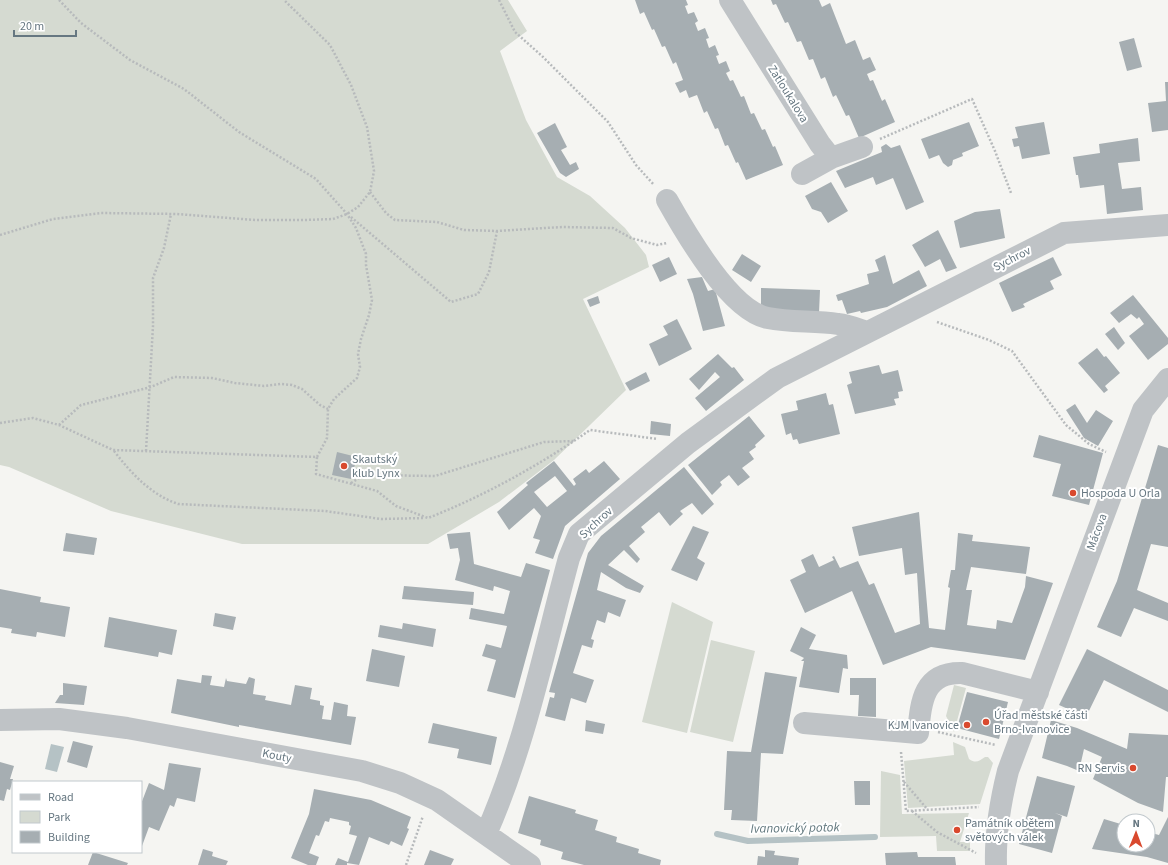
<svg xmlns="http://www.w3.org/2000/svg" width="1168" height="865" viewBox="0 0 1168 865" font-family="'Source Sans 3',sans-serif">
	<style>
		.green { fill: #d5dad1 }
		.water { fill: #b5c2c5 }
		.lines { fill: none; stroke-linecap: round; stroke-linejoin: round }
		.stream { stroke: #b5c2c5; stroke-width: 6 }
		.building { fill: #a6aeb2; fill-rule: evenodd }
		.path { stroke: #b7babc; stroke-width: 2.5; stroke-dasharray: 2 2; stroke-linecap: butt }
		.minor { stroke: #bfc3c6; stroke-width: 22 }
		.poi-dot { fill: #d9492e; stroke: #fff; stroke-width: 1.5 }
		.labels { text-anchor: middle; dominant-baseline: central; stroke-width: 4; stroke-linejoin: round; paint-order: stroke }
		.street-label { font-size: 12px; fill: #667781; stroke: #fff }
		.poi-label { font-size: 12px; fill: #667781; stroke: #fff; text-anchor: start }
		.water-label { font-size: 13px; font-style: italic; fill: #62787e; stroke: #fff }
	</style>
	<rect width="100%" height="100%" fill="#f5f5f2"/>
	<path class="green" d="M0 0H508L527 31 500 51 526 120 557 177 590 196 625 228 646 255 649 267 583 299 626 390 554 460 499 502 428 544H242L111 511 9 467 0 465Z
		M672 602 713 622 687 733 642 722Z
		M711 640 755 651 733 742 690 732Z
		M954 685 966 688 954 732 946 716Z
		M953 742 965 747 969 759C976 764 979 761 985 757H988L993 763 980 804 908 808 904 761 954 755Z
		M881 771 900 775 902 814 969 813 960 842H970V851H937L936 836 880 837Z"/>
	<path class="water" d="M51 744 64 747 57 772 45 769Z"/>
	<g class="lines">
		<path class="stream" d="M717 834 748 841 875 837"/>
	</g>
	<path class="building" d="M635 0H686L688 5 685 6 688 14 694 12 698 21 695 23 698 31 705 28 709 38 706 39 709 48 715 45 719 55 716 56 719 64 726 61 730 71 726 73 730 81 733 80 741 97 744 96 751 114 754 113 762 130 765 129 773 147 775 146 783 165 746 180 738 162 736 163 728 145 725 146 718 128 715 129 707 111 704 113 697 95 689 98 686 90 680 93 675 83 683 80 676 62 673 64 665 46 662 47 654 29 652 30 644 12 640 14Z
		M771 0H819L822 7 830 3 846 44 855 40 863 60 870 57 876 70 867 74 870 81 873 80 882 101 885 99 895 122 859 138 849 115 846 116 836 95 833 97 825 77 821 79 813 59 809 60 801 41 797 42 788 22 785 23 776 4 773 5Z
		M1134 38 1142 67 1127 71 1119 42Z
		M1165 82H1168V130L1152 132 1148 103 1166 101Z
		M969 122 979 146 962 153 963 156 953 160 952 165 948 167 943 163 939 155 929 159 921 139Z
		M1044 122 1050 154 1022 159 1019 146 1014 147 1012 139 1018 138 1015 127Z
		M555 123 567 147 561 150 570 165 576 162 579 169 566 177 560 173 537 133Z
		M1138 138 1140 161 1118 163 1122 189 1141 187 1143 210 1107 214 1104 185 1080 188 1078 175H1076L1073 157 1100 153 1099 144Z
		M886 144 891 148 900 145 924 202 906 210 893 178 876 185 873 177 845 188 836 171 882 152 881 147Z
		M831 182 848 211 828 223 821 212 812 209 805 196Z
		M1000 209 1005 238 960 248 954 221 975 212Z
		M938 230 957 268 946 272 940 259 925 267 912 245Z
		M742 254 761 266 751 282 732 270Z
		M885 255 893 284 919 270 927 286 887 307 861 313 860 311 847 314 842 300 838 301 836 295 869 284 867 274 879 271 875 260Z
		M669 257 677 274 660 282 652 265Z
		M1053 257 1062 275 1050 281 1054 289 1023 304 1025 307 1012 312 999 283Z
		M702 277 708 291 715 289 725 326 703 331 693 294 687 279Z
		M761 288 820 290 819 313 761 309Z
		M1133 295 1168 338V344L1148 360 1129 336 1144 324 1139 317 1137 319 1131 314 1119 323 1110 313Z
		M598 296 600 303 590 307 587 300Z
		M677 319 692 349 659 366 649 344 668 335 663 326Z
		M1114 327 1125 343 1118 350 1105 334Z
		M1097 348 1104 357 1106 356 1120 373 1105 386 1108 390 1104 393 1078 363Z
		M718 354 732 368 734 367 744 380 706 411 695 398 720 377 715 372 699 390 689 379Z
		M879 365 882 374 898 370 903 391 898 392 899 398 894 399 896 405 855 414 847 385 852 383 849 372Z
		M646 372 650 381 630 391 625 383Z
		M826 393 829 405 833 404 840 434 799 444 797 439 793 440 791 433 786 435 781 414 798 410 796 401Z
		M1075 404 1087 423 1096 410 1113 421 1098 446 1084 438 1066 410Z
		M749 416 765 436 755 445 756 447 749 452 754 459 742 468 750 477 738 486 729 475 720 482 722 485 712 495 688 465Z
		M651 421 671 424 670 436 650 434Z
		M1039 435 1103 453 1089 505 1052 496 1061 464 1033 457Z
		M1158 445 1168 448V547L1151 544 1137 590 1168 603V621L1134 608 1121 637 1097 627 1117 581Z
		M337 452 357 457 351 479 332 475Z
		M554 461 574 486 576 484 573 479 586 469 589 473 604 461 620 479 565 526 553 559 535 553 540 540 533 538 541 516 534 508 509 530 497 512 528 485 526 483ZM555 476 567 491 547 507 534 492Z
		M684 467 714 504 702 515 692 503 680 511 683 514 670 526 659 512 641 527 645 532 629 546 640 559 637 563 624 550 608 565 644 586 640 593 626 588 601 572 597 590 626 600 620 617 608 612 605 623 597 620 591 639 594 640 592 648 582 645 573 673 594 680 586 703 571 698 565 721 545 716 550 697 554 698 555 693 549 692 588 553 601 536Z
		M919 512 929 628 945 630 950 588 948 587 951 570H955L958 533 973 535 972 541 1030 547 1026 574 971 567 966 590H972L967 625 996 629 997 620 1012 623 1025 587 1026 576 1053 583 1025 660 931 647 883 665 852 591 805 613 790 580 806 572 801 560 813 554 819 567 834 560 832 557 834 556 840 568 858 561 869 585 874 583 895 633 920 624 917 573 905 575 902 548 859 556 852 527Z
		M693 526 709 532 697 558 705 563 697 581 671 570Z
		M470 532 474 564 521 577 526 563 550 570 515 698 487 691 496 660 482 656 486 644 501 648 507 626 469 619 471 608 504 614 510 591 494 586 493 591 455 580 460 560 458 548 450 549 447 534Z
		M66 533 97 538 94 555 63 551Z
		M404 586 474 592 473 605 402 599Z
		M0 589 41 597 40 602 70 607 65 637 37 632 36 637 11 633 12 629 0 627Z
		M215 613 236 617 233 630 213 626Z
		M109 617 177 630 172 655 159 652 158 657 104 647Z
		M403 623 436 629 433 647 378 637 380 625 402 629Z
		M801 627 816 635 809 649 847 655 848 669 843 668 839 693 799 687 804 661H801L804 658 790 651Z
		M372 649 405 656 399 687 366 681Z
		M1087 649 1168 690V712L1104 680 1086 717 1059 705Z
		M765 672 797 677 783 754 761 753 757 821 731 820 732 810H724L727 751 751 752Z
		M202 675 212 676 210 685 224 687 226 678 227 681 246 684 249 677 255 679 253 694 266 696 265 700 291 705 295 685 312 688 310 699 320 701V705L324 706 322 719 331 720 334 702 348 705 347 716 356 717 351 745 239 725V727L171 713 177 679 201 683Z
		M850 678H876V717L858 716 859 695H850Z
		M63 683 87 686 84 705 55 703 60 695H63Z
		M967 692 1008 702 999 739 957 728Z
		M586 720 605 724 603 734 585 731Z
		M1051 720 1077 728 1127 749 1129 733 1168 735V777H1166L1163 812 1138 803 1093 779 1102 757 1084 749 1079 771 1067 766 1042 758Z
		M433 723 497 737 491 765 457 758 459 749 428 743Z
		M73 741 93 746 87 768 67 762Z
		M0 762 14 766 10 779H13L10 790 7 789 4 801 0 800Z
		M169 763 201 768 195 802 177 798 174 807 170 805 159 831 149 827 142 846 141 804 149 783 164 790Z
		M1037 776 1075 786 1067 817 1055 813 1062 816 1052 853 1019 844Z
		M854 781H870V805H855Z
		M314 789 371 800 411 817 407 828 409 829 402 846 391 841 389 845 369 837 359 865 347 863V865H335L338 858 348 862 357 836 349 834 351 826 349 825V822L330 818 329 822 325 821 319 836 316 835 309 853 319 857 316 865H308L291 858 309 814Z
		M529 796 576 810 575 813 598 820 595 830 617 837 616 842 639 849 638 853 661 860 660 865H584L561 859 563 852 540 845 541 840 518 833Z
		M1168 817V863L1147 857 1092 849 1104 819 1124 825V845H1148V832L1159 835Z
		M203 849 213 852 212 856 228 861 226 865H198Z
		M430 850 454 859 451 865H424Z
		M765 850 775 851 774 855 799 858 798 865H757L758 856 765 857Z
		M93 852 128 863 127 865H88Z
		M917 852 918 857H955L956 865H886L885 853Z"/>
	<g class="lines">
		<path class="path" d="M59 0 81 23 130 60 184 89 239 132 316 179 347 214 356 228 366 254V265L372 300 369 315 361 339 358 354 360 367 357 378 334 399 328 409 327 438 317 457
			M499 0 515 32 542 56 608 122 636 165 654 185
			M880 139 972 99 995 151 1011 193
			M370 192 386 213 395 220 437 222 464 230 497 231 562 227 613 228 631 238 657 245 667 243
			M351 217 451 302 478 294 489 272 497 231
			M0 235 53 219 101 213 177 214 255 220H305L333 219 347 214 358 207 370 192 374 171 367 127 351 85 330 45 284 0
			M937 322 989 340 1012 351 1066 425 1089 444 1106 452
			M0 423 33 418 59 425 113 450 317 457 316 474 377 491 396 506 428 518C484 496 540 465 590 430L658 439
			M59 425 81 405 151 387 174 377 212 378 235 383 264 386 281 384 292 385 302 389 320 405 328 409
			M114 451C132 474 150 494 178 504L325 511 381 519 425 518
			M146 451 153 326V278L164 248 171 214
			M351 483 364 475 435 476 544 442 574 441
			M938 732 996 745
			M901 752 906 811 979 807
			M904 782 928 810
			M912 811 937 832 976 853
			M406 865 423 816"/>
		<path class="minor" d="M730 0 820 144 831 158
			M802 174 831 158 862 147
			M667 200C685 232 730 311 768 318 791 323 815 320 838 324 848 325 858 329 867 332
			M0 720 59 719 127 728 362 771 400 783 437 800 530 865
			M804 723 918 733C921 702 923 672 962 673L1038 692
			M486 834C525 746 544 650 569 558L579 534 688 443 777 378 1064 233 1168 225
			M996 865C995 833 1000 803 1008 771L1143 410 1168 379"/>
	</g>
	<g class="poi-dot">
		<circle cx="344" cy="466" r="4"/>
		<circle cx="1073" cy="493" r="4"/>
		<circle cx="986" cy="722" r="4"/>
		<circle cx="967" cy="725" r="4"/>
		<circle cx="1133" cy="768" r="4"/>
		<circle cx="957" cy="830" r="4"/>
	</g>
	<g class="labels">
		<g class="street-label">
			<text transform="translate(788 94) rotate(58)">Zatloukalova</text>
			<text transform="translate(1012 259) rotate(-27)">Sychrov</text>
			<text transform="translate(596 523) rotate(-43)">Sychrov</text>
			<text transform="translate(1097 532) rotate(-70)">Mácova</text>
			<text transform="translate(277 756) rotate(11)">Kouty</text>
		</g>
		<g class="poi-label">
			<text x="352" y="459">Skautský<tspan x="352" dy="14">klub Lynx</tspan></text>
			<text x="1081" y="493">Hospoda U Orla</text>
			<text x="994" y="715">Úřad městské části<tspan x="994" dy="14">Brno-Ivanovice</tspan></text>
			<text x="959" y="725" text-anchor="end">KJM Ivanovice</text>
			<text x="1125" y="768" text-anchor="end">RN Servis</text>
			<text x="965" y="823">Památník obětem<tspan x="965" dy="14">světových válek</tspan></text>
		</g>
		<g class="water-label">
			<text transform="translate(795 828) rotate(-1)">Ivanovický potok</text>
		</g>
	</g>
	<rect x="12" y="781" width="130" height="72" fill="#ffffff" stroke="#c2c9cd"/>
	<rect x="20" y="794" width="20" height="6" fill="#bfc3c6" stroke="#c2c9cd"/>
	<text x="48" y="801" font-size="12" fill="#667781">Road</text>
	<rect x="20" y="811" width="20" height="12" fill="#d5dad1" stroke="#c2c9cd"/>
	<text x="48" y="821" font-size="12" fill="#667781">Park</text>
	<rect x="20" y="831" width="20" height="12" fill="#a6aeb2" stroke="#c2c9cd"/>
	<text x="48" y="841" font-size="12" fill="#667781">Building</text>
	<g transform="translate(1136 833) rotate(1)"><circle r="19" fill="#ffffff" stroke="#c2c9cd"/>
	<path d="M0-3L7 15L0 10L-7 15Z" fill="#d9492e"/>
	<text y="-6" font-size="11" font-weight="bold" text-anchor="middle" fill="#667781">N</text>
	</g>
	<path d="M14 30v6h62v-6" fill="none" stroke="#667781" stroke-width="2"/>
	<text x="20" y="30" font-size="12" fill="#667781" stroke="#ffffff" stroke-width="3" paint-order="stroke">20 m</text>
</svg>
